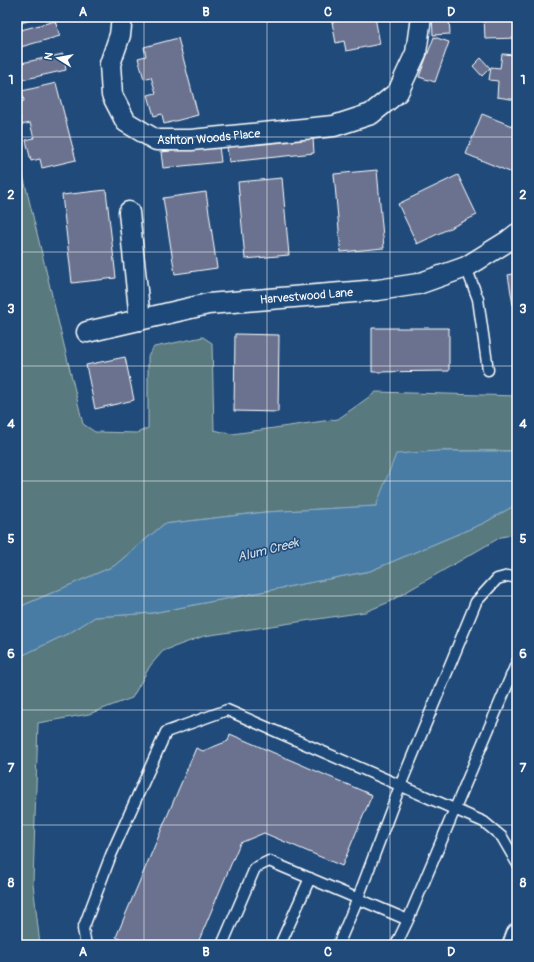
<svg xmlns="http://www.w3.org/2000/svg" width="534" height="962" viewBox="0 0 534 962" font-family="Pangolin,sans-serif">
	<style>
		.green { fill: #597a7f; stroke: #acbcbf }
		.water { fill: #487ca5; stroke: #91b0c9 }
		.building { fill: #6b728f; stroke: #fff }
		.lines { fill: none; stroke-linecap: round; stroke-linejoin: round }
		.service-casing { stroke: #fff; stroke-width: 13 }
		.minor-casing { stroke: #fff; stroke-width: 23 }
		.service { stroke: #1f4a7a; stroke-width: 10 }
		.minor { stroke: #1f4a7a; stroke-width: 20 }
		.grid { fill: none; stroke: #fff; stroke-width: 1; stroke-opacity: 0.55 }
		.labels { text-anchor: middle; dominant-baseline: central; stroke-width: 3; stroke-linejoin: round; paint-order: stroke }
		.street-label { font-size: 12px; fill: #fff; stroke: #1f4a7a }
		.water-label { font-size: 13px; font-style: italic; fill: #d1dee8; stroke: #1f4a7a }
		.neatline { fill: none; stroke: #fff; stroke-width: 1.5 }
		.grid-label { font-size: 13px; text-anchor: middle; font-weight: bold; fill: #fff }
	</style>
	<rect width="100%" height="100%" fill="#1f4a7a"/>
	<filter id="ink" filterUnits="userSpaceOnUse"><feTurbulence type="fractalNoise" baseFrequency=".025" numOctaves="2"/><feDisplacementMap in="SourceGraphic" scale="8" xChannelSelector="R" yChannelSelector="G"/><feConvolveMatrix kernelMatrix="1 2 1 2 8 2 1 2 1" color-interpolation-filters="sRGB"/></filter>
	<g filter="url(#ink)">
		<path class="green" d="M17 150 83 424 95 432 137 433 148 428V356L154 347 203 337 212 343 214 430 232 434 338 419 376 392 517 396V451H438L376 506 265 512 164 524 114 566 17 608Z
			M517 504V534L501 537 387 603 365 612 204 636 163 651 150 666 132 698 89 714 38 723 33 883 40 945H17V658L71 632 95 617 152 613 370 571 484 523Z"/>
		<path class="water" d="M438 451H517V504L484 523 370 571 152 613 95 617 71 632 17 658V608L114 566 164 524 265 512 376 506 396 454Z"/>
		<path class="building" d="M17 17H39V18L17 24Z
			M339 17H375L380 44 346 51 344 41 336 43 332 22 340 21Z
			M432 17H449L450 34 433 35Z
			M484 17H517V38L485 39Z
			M55 21 60 36 17 48V31Z
			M434 37 449 42 435 82 419 77Z
			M178 38 198 115 164 124 162 114 154 116 148 95 156 93 151 77 144 79 138 58 146 56 144 47Z
			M63 54 66 70 17 81V64Z
			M502 54 517 55V100L497 97 498 81 489 80 491 67 500 68Z
			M481 58 490 68 482 76 473 66Z
			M56 83 76 160 42 168 40 159 31 161 26 140 34 138 30 123 22 125 17 103 24 101 22 91Z
			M482 114 517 128V175L466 154Z
			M313 138 314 153 229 162 227 147Z
			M219 146 221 162 163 168 161 152Z
			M377 170 384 248 341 252 334 174Z
			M458 175 477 215 417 244 398 204Z
			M282 178 289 255 245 259 238 182Z
			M106 190 116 278 72 283 62 195Z
			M206 192 217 268 175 274 163 198Z
			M517 273V317H515L508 275Z
			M372 328H449V371L372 372Z
			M235 334 279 335 278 412 234 411Z
			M125 357 134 400 95 409 86 365Z
			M230 734 372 795 342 866 264 833 240 843 197 945H134L116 937 196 748 203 751 228 741Z"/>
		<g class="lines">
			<defs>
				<path id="service" d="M466 267 478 299 488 370
					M408 920 517 662
					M86 945 83 929 111 855 166 732 227 710 484 822 502 837 517 863
					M222 945 255 868 269 861 408 920 396 945
					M280 945 310 878
					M338 945 358 898 400 786 476 602 497 579 508 576 517 578"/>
				<g id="minor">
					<path id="s1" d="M122 17 120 35 110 64 112 95 126 122 156 140H191L334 126 371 114 398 92 416 53 421 17"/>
					<path d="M129 212 140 320"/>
					<path id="s2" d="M87 332 208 304 378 290 418 284 466 267 508 241 517 234"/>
					<path d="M513 945 517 934"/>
				</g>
			</defs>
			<use href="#service" class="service-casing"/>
			<use href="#minor" class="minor-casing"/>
			<use href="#service" class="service"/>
			<use href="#minor" class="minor"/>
		</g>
	</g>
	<path class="grid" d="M144 17V945M267 17V945M390 17V945M17 137H517M17 252H517M17 366H517M17 481H517M17 596H517M17 710H517M17 825H517"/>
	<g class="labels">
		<g class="street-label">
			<text stroke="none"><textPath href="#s1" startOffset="198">Ashton Woods Place</textPath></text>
			<text stroke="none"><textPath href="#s2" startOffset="223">Harvestwood Lane</textPath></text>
		</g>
		<g class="water-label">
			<text transform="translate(268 550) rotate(-14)">Alum Creek</text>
		</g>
	</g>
	<rect width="534" height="962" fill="none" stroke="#1f4a7a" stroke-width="44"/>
	<g transform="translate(58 58) rotate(281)" stroke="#1f4a7a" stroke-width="3" paint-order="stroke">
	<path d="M0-3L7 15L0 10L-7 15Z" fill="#ffffff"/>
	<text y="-6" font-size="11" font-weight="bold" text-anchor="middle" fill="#ffffff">N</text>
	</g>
	<rect x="22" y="22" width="490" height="918" class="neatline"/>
	<g class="grid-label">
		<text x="83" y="16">A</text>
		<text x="206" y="16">B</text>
		<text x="328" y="16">C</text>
		<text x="451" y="16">D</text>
		<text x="11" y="84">1</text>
		<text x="523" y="84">1</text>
		<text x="11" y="199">2</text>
		<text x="523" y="199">2</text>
		<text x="11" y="313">3</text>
		<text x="523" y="313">3</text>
		<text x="11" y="428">4</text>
		<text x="523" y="428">4</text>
		<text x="11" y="543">5</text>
		<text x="523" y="543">5</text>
		<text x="11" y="658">6</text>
		<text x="523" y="658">6</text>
		<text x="11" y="772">7</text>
		<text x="523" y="772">7</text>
		<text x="11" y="887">8</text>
		<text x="523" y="887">8</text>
		<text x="83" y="956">A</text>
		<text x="206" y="956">B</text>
		<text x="328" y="956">C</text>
		<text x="451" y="956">D</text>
	</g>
</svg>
